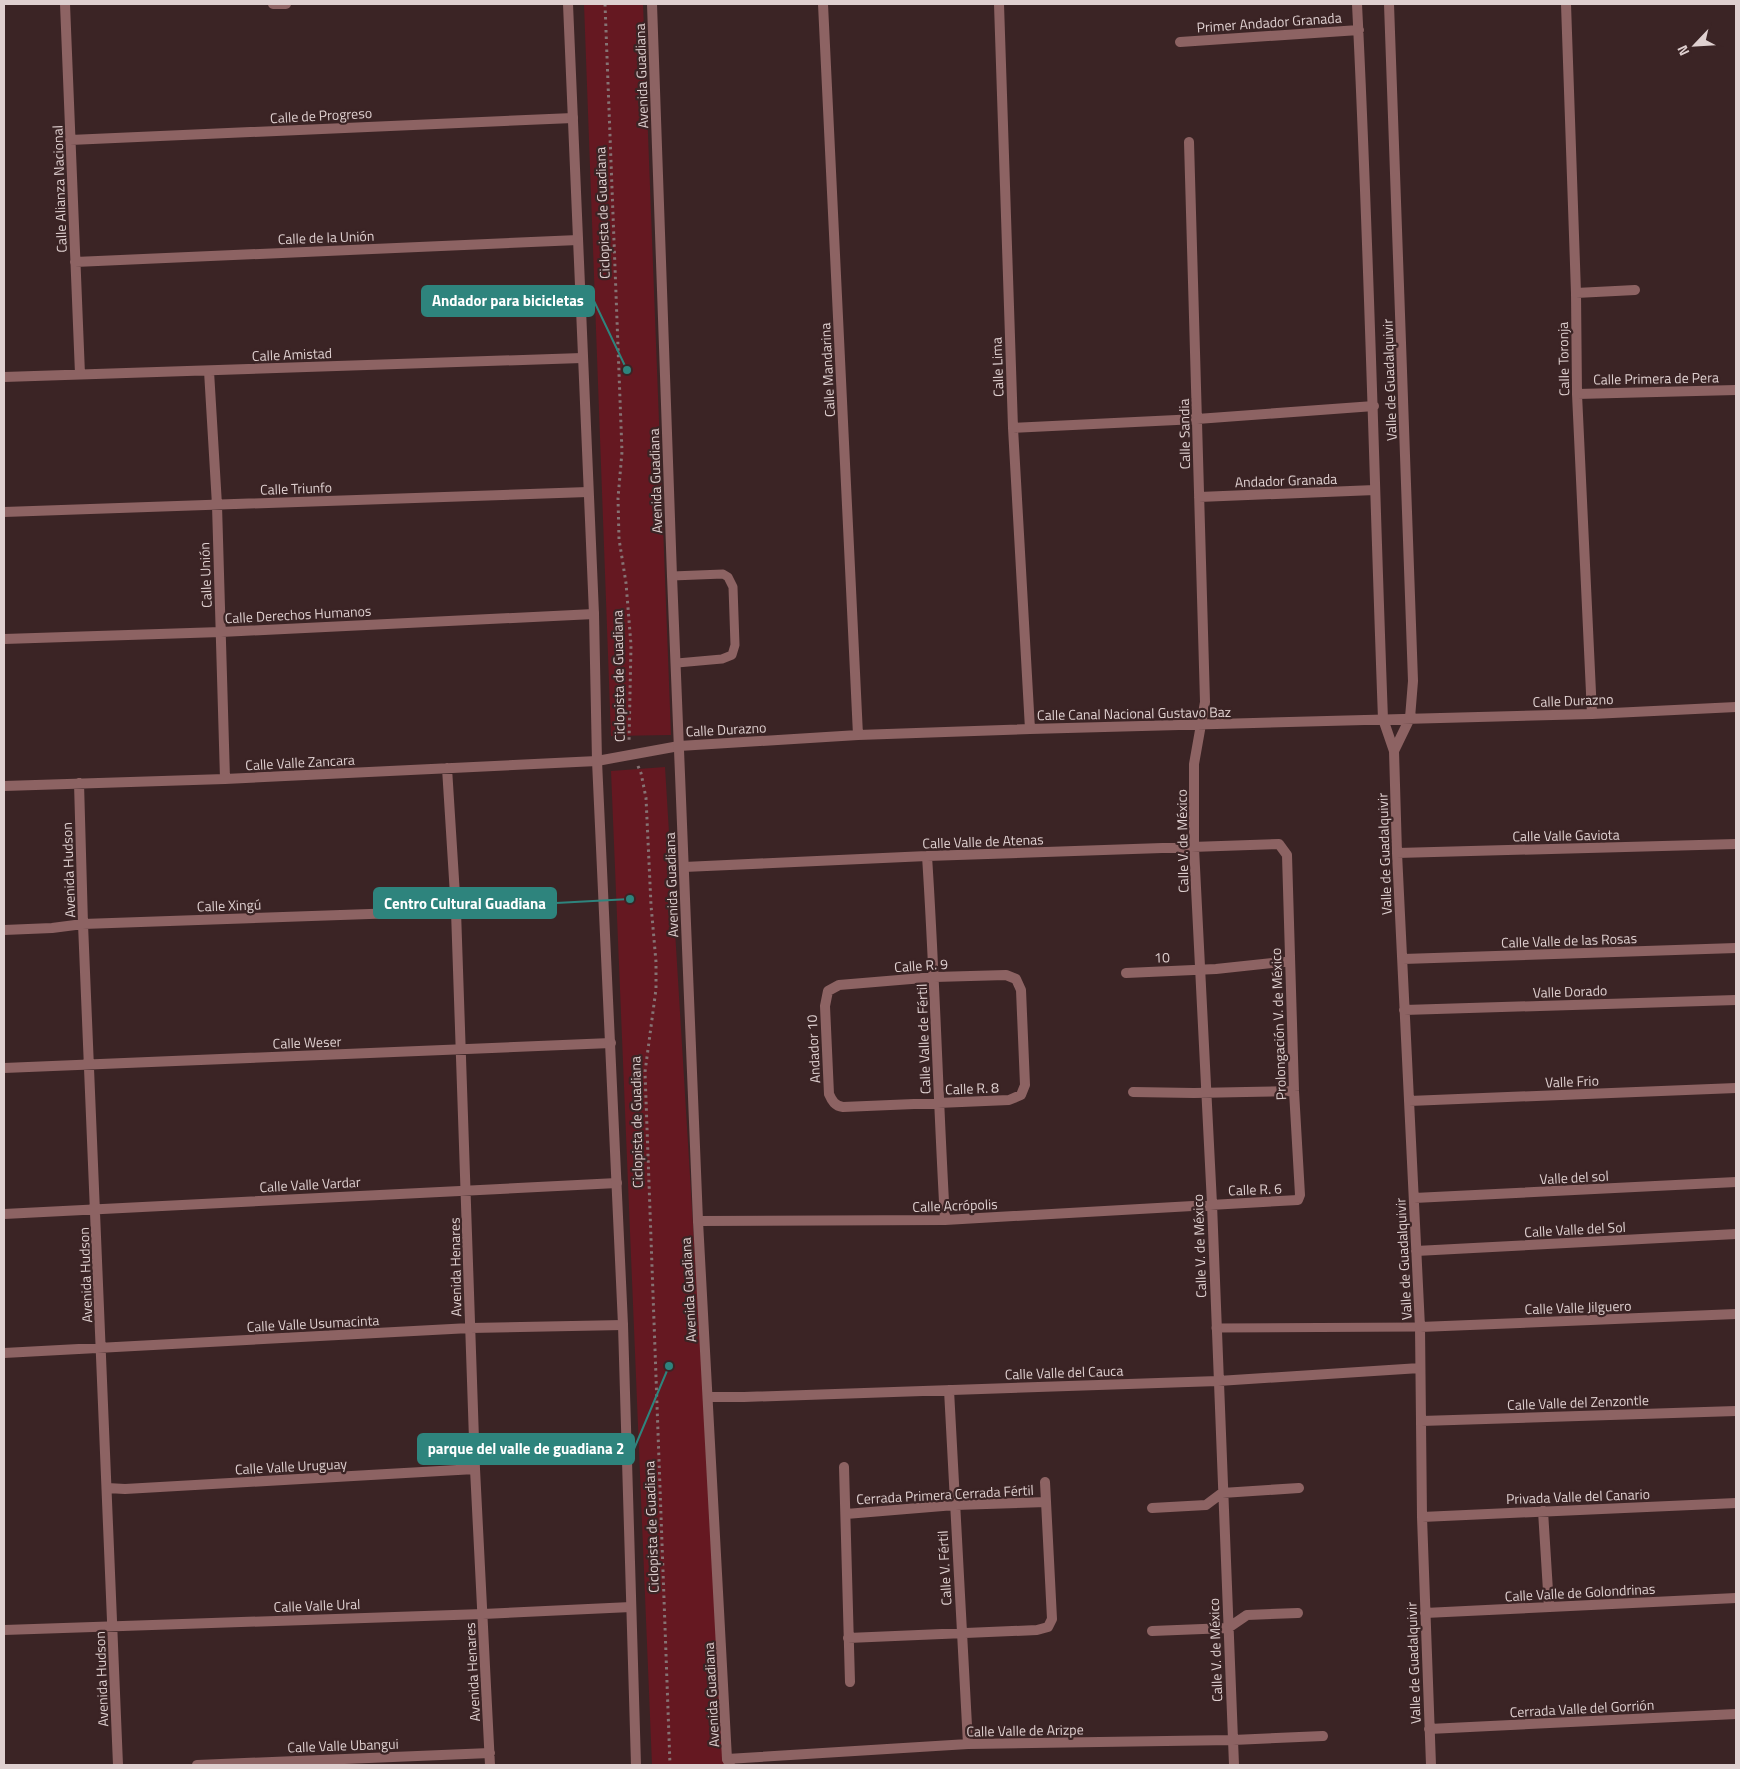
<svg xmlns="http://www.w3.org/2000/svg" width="1740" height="1769" viewBox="0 0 1740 1769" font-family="'Titillium Web',sans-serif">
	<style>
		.green { fill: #651821 }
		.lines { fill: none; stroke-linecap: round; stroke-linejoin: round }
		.path { stroke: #867374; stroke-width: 3; stroke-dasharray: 2.5 4; stroke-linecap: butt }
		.service { stroke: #8d6363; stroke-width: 9 }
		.minor { stroke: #8d6363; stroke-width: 10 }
		.tertiary { stroke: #8d6363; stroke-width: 10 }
		.labels { text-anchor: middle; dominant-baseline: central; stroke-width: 4.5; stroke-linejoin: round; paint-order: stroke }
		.street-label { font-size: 14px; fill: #dfd0d0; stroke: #3b2425 }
		.leader { fill: none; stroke: #2e847d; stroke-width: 2 }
		.callout-dot { fill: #2e847d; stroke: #3b2425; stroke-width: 2 }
		.callout { fill: #2e847d; stroke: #2e847d; stroke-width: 2 }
		.callout-label { font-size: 15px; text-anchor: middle; font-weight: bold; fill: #fff }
	</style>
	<rect width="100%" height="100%" fill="#3b2425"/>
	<path class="green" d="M584 4H643L671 735 611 736Z
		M665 767 726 1765H652L611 771Z"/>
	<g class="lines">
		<path class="path" d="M605 4 622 452 618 498 619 539 626 583 631 645 629 742
			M638 766 641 773 646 798 651 905 656 962V989L645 1072 670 1765"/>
		<path class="service" d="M672 576 723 574 728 577 733 587 735 645 732 655 722 659 677 663
			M1216 1328 1420 1327"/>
		<path class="minor" d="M65 4 80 374
			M273 4H286
			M823 4 858 735
			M999 4 1013 428 1030 729
			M1357 4C1369 242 1374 480 1383 719L1394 751 1397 853 1420 1327 1422 1517 1431 1765
			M1389 4 1413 681 1410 718 1394 751
			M1566 4 1576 293 1577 394 1592 714
			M1180 42 1359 30
			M70 140 573 118
			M1189 142 1205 702 1194 764V848L1212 1204 1234 1765
			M75 262 578 240
			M1576 293 1635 290
			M209 371 217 505 225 779
			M4 377 582 358
			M1577 394 1736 390
			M1013 428 1197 419 1374 406
			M1199 497 1375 490
			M4 512 588 492
			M4 639 221 632 594 614
			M447 768 456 911 475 1469 490 1765
			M79 783 83 924 118 1765
			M4 786 225 779 597 761 679 746 858 735 1030 729 1592 714 1736 707
			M1397 853 1736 844
			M927 856C935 978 938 1099 945 1220
			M684 867 927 856 1279 844 1287 855 1294 1091 1300 1195 1298 1200 945 1220 698 1221
			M4 930 52 928 83 924 456 911
			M1403 959 1736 948
			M1126 973 1216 969 1290 961
			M1006 975 1016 979 1021 990 1025 1085 1021 1095 1009 1100 843 1107C835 1106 832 1101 829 1094L825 1006 828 991 839 985 935 977Z
			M1404 1010 1736 1000
			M4 1068 611 1043
			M1133 1092 1194 1093 1294 1091
			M1409 1101 1736 1088
			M1414 1198 1736 1182
			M4 1214 617 1183
			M1416 1251 1736 1234
			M1420 1327 1736 1314
			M4 1353 470 1328 623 1325
			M949 1390 968 1744
			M709 1397H744L1218 1381 1420 1368
			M1421 1421 1736 1411
			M844 1467 850 1682
			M107 1488 125 1489 475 1469
			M1152 1508 1206 1505 1222 1493 1299 1488
			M1543 1511 1549 1607
			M846 1514 955 1505 1046 1502
			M1422 1517 1736 1503
			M1425 1613 1736 1598
			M4 1630 483 1614 631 1607
			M1152 1631 1228 1628 1247 1615 1298 1613
			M848 1638 1037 1630 1048 1627 1052 1619 1045 1482
			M1429 1729 1736 1714
			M727 1759 968 1744 1233 1740 1323 1736
			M197 1765 490 1753"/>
		<path class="tertiary" d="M568 4 594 614 597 761 623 1325 636 1765
			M652 4 672 576 698 1221 727 1759 730 1765"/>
	</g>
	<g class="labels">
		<g class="street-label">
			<text transform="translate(1269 22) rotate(-4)">Primer Andador Granada</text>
			<text transform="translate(641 76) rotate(-92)">Avenida Guadiana</text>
			<text transform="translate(321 115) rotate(-3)">Calle de Progreso</text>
			<text transform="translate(59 189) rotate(-92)">Calle Alianza Nacional</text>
			<text transform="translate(602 213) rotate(-92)">Ciclopista de Guadiana</text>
			<text transform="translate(326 237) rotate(-2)">Calle de la Unión</text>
			<text transform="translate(292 354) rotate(-2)">Calle Amistad</text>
			<text transform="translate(1563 359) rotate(-91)">Calle Toronja</text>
			<text transform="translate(997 367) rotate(-92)">Calle Lima</text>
			<text transform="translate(827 370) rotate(-93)">Calle Mandarina</text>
			<text transform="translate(1656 378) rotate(-1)">Calle Primera de Pera</text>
			<text transform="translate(1389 380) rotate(-92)">Valle de Guadalquivir</text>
			<text transform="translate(1184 434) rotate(-91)">Calle Sandia</text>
			<text transform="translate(1286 480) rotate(-2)">Andador Granada</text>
			<text transform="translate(655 481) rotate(-92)">Avenida Guadiana</text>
			<text transform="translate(296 488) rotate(-2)">Calle Triunfo</text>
			<text transform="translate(205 575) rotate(-92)">Calle Unión</text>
			<text transform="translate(298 614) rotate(-3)">Calle Derechos Humanos</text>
			<text transform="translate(618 676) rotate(-91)">Ciclopista de Guadiana</text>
			<text transform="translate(1573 700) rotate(-2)">Calle Durazno</text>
			<text transform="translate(1134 713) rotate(-1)">Calle Canal Nacional Gustavo Baz</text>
			<text transform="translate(726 729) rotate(-3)">Calle Durazno</text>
			<text transform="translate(300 762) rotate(-3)">Calle Valle Zancara</text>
			<text transform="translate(1566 835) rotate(-1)">Calle Valle Gaviota</text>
			<text transform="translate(983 841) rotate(-2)">Calle Valle de Atenas</text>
			<text transform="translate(1182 841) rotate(-91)">Calle V. de México</text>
			<text transform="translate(1384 854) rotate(-92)">Valle de Guadalquivir</text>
			<text transform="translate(68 870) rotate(-92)">Avenida Hudson</text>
			<text transform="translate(671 885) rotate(-92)">Avenida Guadiana</text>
			<text transform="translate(229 905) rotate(-2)">Calle Xingú</text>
			<text transform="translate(1569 940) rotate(-2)">Calle Valle de las Rosas</text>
			<text transform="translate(1162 957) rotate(-2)">10</text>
			<text transform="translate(921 965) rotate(-4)">Calle R. 9</text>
			<text transform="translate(1570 991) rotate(-2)">Valle Dorado</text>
			<text transform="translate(1278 1024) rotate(-92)">Prolongación V. de México</text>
			<text transform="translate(923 1039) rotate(-92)">Calle Valle de Fértil</text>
			<text transform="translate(307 1042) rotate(-2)">Calle Weser</text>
			<text transform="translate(813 1049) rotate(-93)">Andador 10</text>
			<text transform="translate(1572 1081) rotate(-2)">Valle Frio</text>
			<text transform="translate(972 1088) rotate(-2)">Calle R. 8</text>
			<text transform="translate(636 1122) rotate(-91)">Ciclopista de Guadiana</text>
			<text transform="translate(1574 1177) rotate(-3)">Valle del sol</text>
			<text transform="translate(310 1184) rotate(-3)">Calle Valle Vardar</text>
			<text transform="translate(1255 1189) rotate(-2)">Calle R. 6</text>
			<text transform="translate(955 1205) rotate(-2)">Calle Acrópolis</text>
			<text transform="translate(1575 1229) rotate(-3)">Calle Valle del Sol</text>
			<text transform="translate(1199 1246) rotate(-92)">Calle V. de México</text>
			<text transform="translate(1403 1259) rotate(-93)">Valle de Guadalquivir</text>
			<text transform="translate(455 1267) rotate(-91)">Avenida Henares</text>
			<text transform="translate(85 1275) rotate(-92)">Avenida Hudson</text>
			<text transform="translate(688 1290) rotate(-93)">Avenida Guadiana</text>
			<text transform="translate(1578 1307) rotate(-2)">Calle Valle Jilguero</text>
			<text transform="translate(313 1323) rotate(-3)">Calle Valle Usumacinta</text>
			<text transform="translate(1064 1372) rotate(-2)">Calle Valle del Cauca</text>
			<text transform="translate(1578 1402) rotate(-2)">Calle Valle del Zenzontle</text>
			<text transform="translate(291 1466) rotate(-3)">Calle Valle Uruguay</text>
			<text transform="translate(945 1494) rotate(-3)">Cerrada Primera Cerrada Fértil</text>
			<text transform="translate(1578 1496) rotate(-2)">Privada Valle del Canario</text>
			<text transform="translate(651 1527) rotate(-92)">Ciclopista de Guadiana</text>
			<text transform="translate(944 1568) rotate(-93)">Calle V. Fértil</text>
			<text transform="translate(1580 1592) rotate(-3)">Calle Valle de Golondrinas</text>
			<text transform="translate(317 1605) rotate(-2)">Calle Valle Ural</text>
			<text transform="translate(1215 1650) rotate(-92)">Calle V. de México</text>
			<text transform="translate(1413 1663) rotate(-92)">Valle de Guadalquivir</text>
			<text transform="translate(472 1672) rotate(-93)">Avenida Henares</text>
			<text transform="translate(101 1679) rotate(-92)">Avenida Hudson</text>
			<text transform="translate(711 1695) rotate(-93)">Avenida Guadiana</text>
			<text transform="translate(1582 1708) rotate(-3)">Cerrada Valle del Gorrión</text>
			<text transform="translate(1025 1730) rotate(-1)">Calle Valle de Arizpe</text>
			<text transform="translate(343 1745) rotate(-2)">Calle Valle Ubangui</text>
		</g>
	</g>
	<path class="leader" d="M627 370L594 301M630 899L556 903M669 1366L634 1449"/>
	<g class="callout-dot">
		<circle cx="627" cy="370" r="5"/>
		<circle cx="630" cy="899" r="5"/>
		<circle cx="669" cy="1366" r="5"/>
	</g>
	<g class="callout">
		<rect x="422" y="286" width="172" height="30" rx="5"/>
		<rect x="374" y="888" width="182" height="30" rx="5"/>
		<rect x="418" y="1434" width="216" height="30" rx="5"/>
	</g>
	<g class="callout-label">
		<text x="508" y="306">Andador para bicicletas</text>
		<text x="465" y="909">Centro Cultural Guadiana</text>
		<text x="526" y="1454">parque del valle de guadiana 2</text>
	</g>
	<rect width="1740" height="1769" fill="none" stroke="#dfd0d0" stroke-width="10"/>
	<g transform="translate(1695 45) rotate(245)" stroke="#3b2425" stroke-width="4" paint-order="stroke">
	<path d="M0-4L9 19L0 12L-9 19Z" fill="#dfd0d0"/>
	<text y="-8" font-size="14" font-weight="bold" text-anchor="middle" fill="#dfd0d0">N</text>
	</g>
</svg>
